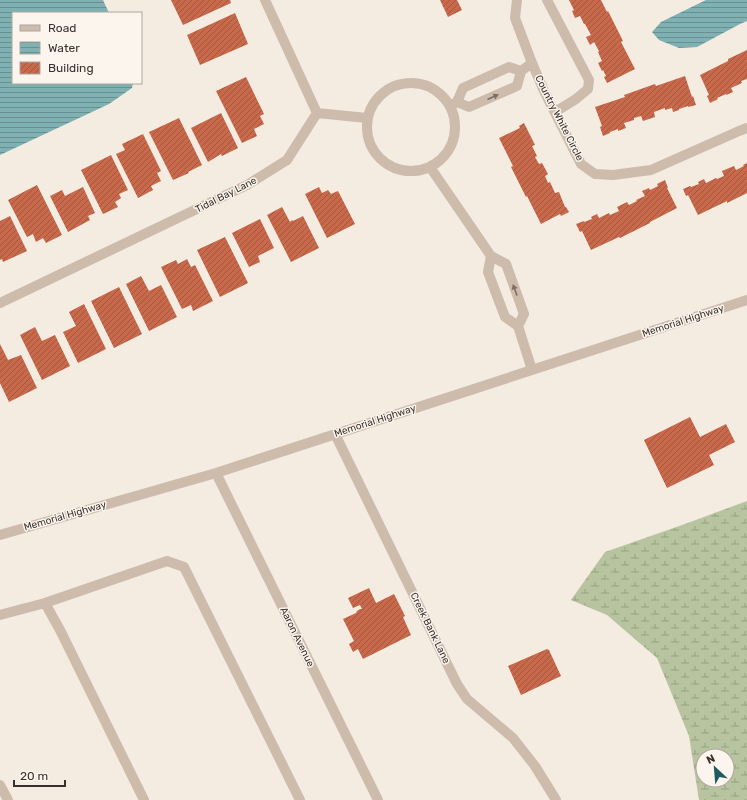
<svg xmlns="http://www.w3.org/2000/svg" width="747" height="800" viewBox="0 0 747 800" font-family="Rubik,sans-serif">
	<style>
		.wetland { fill: url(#wetland-marsh); fill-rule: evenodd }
		.water { fill: url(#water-rules) }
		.building { fill: url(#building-hatch) }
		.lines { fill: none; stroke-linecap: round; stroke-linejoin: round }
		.minor { stroke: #cdbbac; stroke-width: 10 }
		.oneway { fill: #7d6f65 }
		.labels { text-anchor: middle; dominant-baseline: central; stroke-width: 3; stroke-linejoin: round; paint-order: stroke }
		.street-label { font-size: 10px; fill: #3b302b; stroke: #fbf5ee }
	</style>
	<defs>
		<pattern id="wetland-marsh" width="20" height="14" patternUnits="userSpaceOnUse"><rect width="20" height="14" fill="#b8c4a0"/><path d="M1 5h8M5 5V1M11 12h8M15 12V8" fill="none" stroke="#97a083"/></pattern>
		<pattern id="water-rules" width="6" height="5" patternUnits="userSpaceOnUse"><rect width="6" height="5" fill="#7fb0b2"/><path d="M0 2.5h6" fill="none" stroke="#699091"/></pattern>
		<pattern id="building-hatch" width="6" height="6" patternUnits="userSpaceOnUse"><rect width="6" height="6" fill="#c8694b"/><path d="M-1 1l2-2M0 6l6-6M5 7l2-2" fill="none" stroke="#a4573f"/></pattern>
	</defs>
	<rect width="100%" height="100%" fill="#f4ebe1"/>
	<path class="wetland" d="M747 501V800H699L689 736 657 658 607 615 571 600 605 552 685 524ZM703 756H727V780H703Z"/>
	<path class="water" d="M0 0H103L109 13H13V83H133L132 88 109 104 0 155Z
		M706 0H747V21L740 24 697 47 679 48 659 40 652 32 661 22Z"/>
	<path class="building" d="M171 0H230L231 3 183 25Z
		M440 0H457L462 10 448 17Z
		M569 0H601L607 12 608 11 623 41 621 42 635 69 607 83 604 77 606 76 603 70 602 71 598 63 602 61 598 52 599 51 594 42 590 45 586 37 591 35 585 24H584L580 16 575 18 572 11 574 10Z
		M235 13 248 44 200 65 187 35Z
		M747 50V79L741 81 742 83 731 88 733 92 726 95V94L717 98 718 99 710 103 707 96 709 95 700 75 728 61V59Z
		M685 76 692 97 693 96 696 105 688 107V106L679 109V110L673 112 672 108 665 110V108L654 112 655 117 643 121 641 116 634 118V120L624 123 626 128 618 131V129L610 132V133L603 136 600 127 602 126 595 107 625 97 624 95 655 84 656 86Z
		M246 77 264 114 260 116 264 124 254 129 257 136 242 143 216 91Z
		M221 113 238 148 222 156 221 154 208 162 191 128Z
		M179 118 202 165 188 172 189 173 173 180 149 132Z
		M524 123 535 145 532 146 537 156 535 157 539 164 542 163 548 174 545 176 548 183 550 182 555 193 559 192 565 207H566L569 212 561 216 560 214 541 224 527 196 526 197 511 167 513 166 499 138 520 128 519 126Z
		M143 134 161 171 157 173 161 181 151 186 153 190 138 198 116 154 125 150 122 144Z
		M111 155 128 190 119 194 121 198 115 202 118 207 103 214 81 170Z
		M747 163V193L727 203V201L698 215 688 195 686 196 683 189 690 186 691 187 699 184 698 182 704 179 706 183 716 178 717 179 724 176 722 171 734 166 736 170 744 166 743 165Z
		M665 180 668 188H667L677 208 650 222V223L620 238 619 237 591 250 582 231 580 232 576 224 584 221V222L592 219 591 217 597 214 599 218 609 213 610 215 619 211 617 207 627 202 629 205 637 201 636 200 645 196 642 191 649 188 650 190 658 186 657 184Z
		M37 185 62 235 46 243 43 238 36 242 33 234 27 237 8 200Z
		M83 187 95 213 88 216 90 220 68 232 50 196 62 190 65 196Z
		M319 187 322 193 328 190 331 194 338 191 355 224 327 238 305 194Z
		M282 207 290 222 292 220 293 221 303 216 319 248 291 262 267 215Z
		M10 216 27 251 3 262 2 259 0 260V221Z
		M260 219 274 248 258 256 260 262 249 267 232 233Z
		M225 237 248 283 220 297 197 250Z
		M187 259 191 267 195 265 213 301 193 311 191 305 182 309 161 267 176 260 178 264Z
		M141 276 149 291 161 285 177 317 149 331 126 284Z
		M119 287 142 334 114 348 91 301Z
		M84 304 106 349 78 363 63 332 76 326 69 312Z
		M35 327 42 341 55 335 70 366 42 380 20 335Z
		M0 344 8 360 21 355 37 388 9 402 0 383Z
		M690 417 700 437 726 424 735 442 709 455 714 465 667 488 644 440Z
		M369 588 376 603 394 594 405 616 403 617 411 635 363 659 358 649 353 652 349 644 354 641 343 619 356 613 357 611 360 609H362L360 605 353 608 348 598Z
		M547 649 549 650 561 676 521 695 508 666Z"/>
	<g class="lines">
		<path class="minor" d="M517 0 515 18 532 63 544 91 581 164 595 174 613 175 651 170 739 131 747 128
			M547 0 589 80 588 89 576 99 555 112
			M367 127a44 44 0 1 1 88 0a44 44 0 1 1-88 0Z
			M457 102 469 107 517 86 521 71 532 63
			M452 105 457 102 463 88 509 67 521 71
			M317 113 367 118
			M430 167 491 256 506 264 524 314 518 326
			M491 256 488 272 505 317 518 326 532 370
			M0 303 247 185 287 160 317 113 265 0
			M335 434 457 684 467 699 513 738 535 766 556 800
			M216 473 378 800
			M0 535 216 473 747 300
			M45 603 167 561 184 567 300 800
			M0 615 45 603 60 630 144 800
			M0 785 8 800"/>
	</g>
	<defs><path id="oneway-solid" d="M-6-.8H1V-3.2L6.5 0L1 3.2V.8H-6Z"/></defs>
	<g class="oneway">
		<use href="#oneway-solid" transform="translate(493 97) rotate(-24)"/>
		<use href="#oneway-solid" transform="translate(515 290) rotate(-110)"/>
	</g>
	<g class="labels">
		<g class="street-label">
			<text transform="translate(559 118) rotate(63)">Country White Circle</text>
			<text transform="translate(226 195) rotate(-27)">Tidal Bay Lane</text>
			<text transform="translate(683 321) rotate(-18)">Memorial Highway</text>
			<text transform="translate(375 421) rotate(-18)">Memorial Highway</text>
			<text transform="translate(65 516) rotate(-16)">Memorial Highway</text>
			<text transform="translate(430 628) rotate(64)">Creek Bank Lane</text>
			<text transform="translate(297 637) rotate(64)">Aaron Avenue</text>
		</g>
	</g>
	<rect x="12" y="12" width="130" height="72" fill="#fbf5ee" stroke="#aea6a0"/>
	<rect x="20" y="25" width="20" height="6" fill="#cdbbac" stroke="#aea6a0"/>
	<text x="48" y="32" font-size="12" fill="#3b302b">Road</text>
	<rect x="20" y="42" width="20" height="12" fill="url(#water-rules)" stroke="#aea6a0"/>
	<text x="48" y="52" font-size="12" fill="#3b302b">Water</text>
	<rect x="20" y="62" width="20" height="12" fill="url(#building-hatch)" stroke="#aea6a0"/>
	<text x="48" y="72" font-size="12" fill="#3b302b">Building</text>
	<g transform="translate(715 768) rotate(334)"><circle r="19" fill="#fbf5ee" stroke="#aea6a0"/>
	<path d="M0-3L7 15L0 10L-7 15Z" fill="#1f5a5e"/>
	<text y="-6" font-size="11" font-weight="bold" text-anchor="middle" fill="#3b302b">N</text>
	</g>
	<path d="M14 780v6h51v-6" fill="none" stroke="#3b302b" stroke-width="2"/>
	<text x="20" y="780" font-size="12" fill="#3b302b" stroke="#fbf5ee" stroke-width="3" paint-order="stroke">20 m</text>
</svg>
